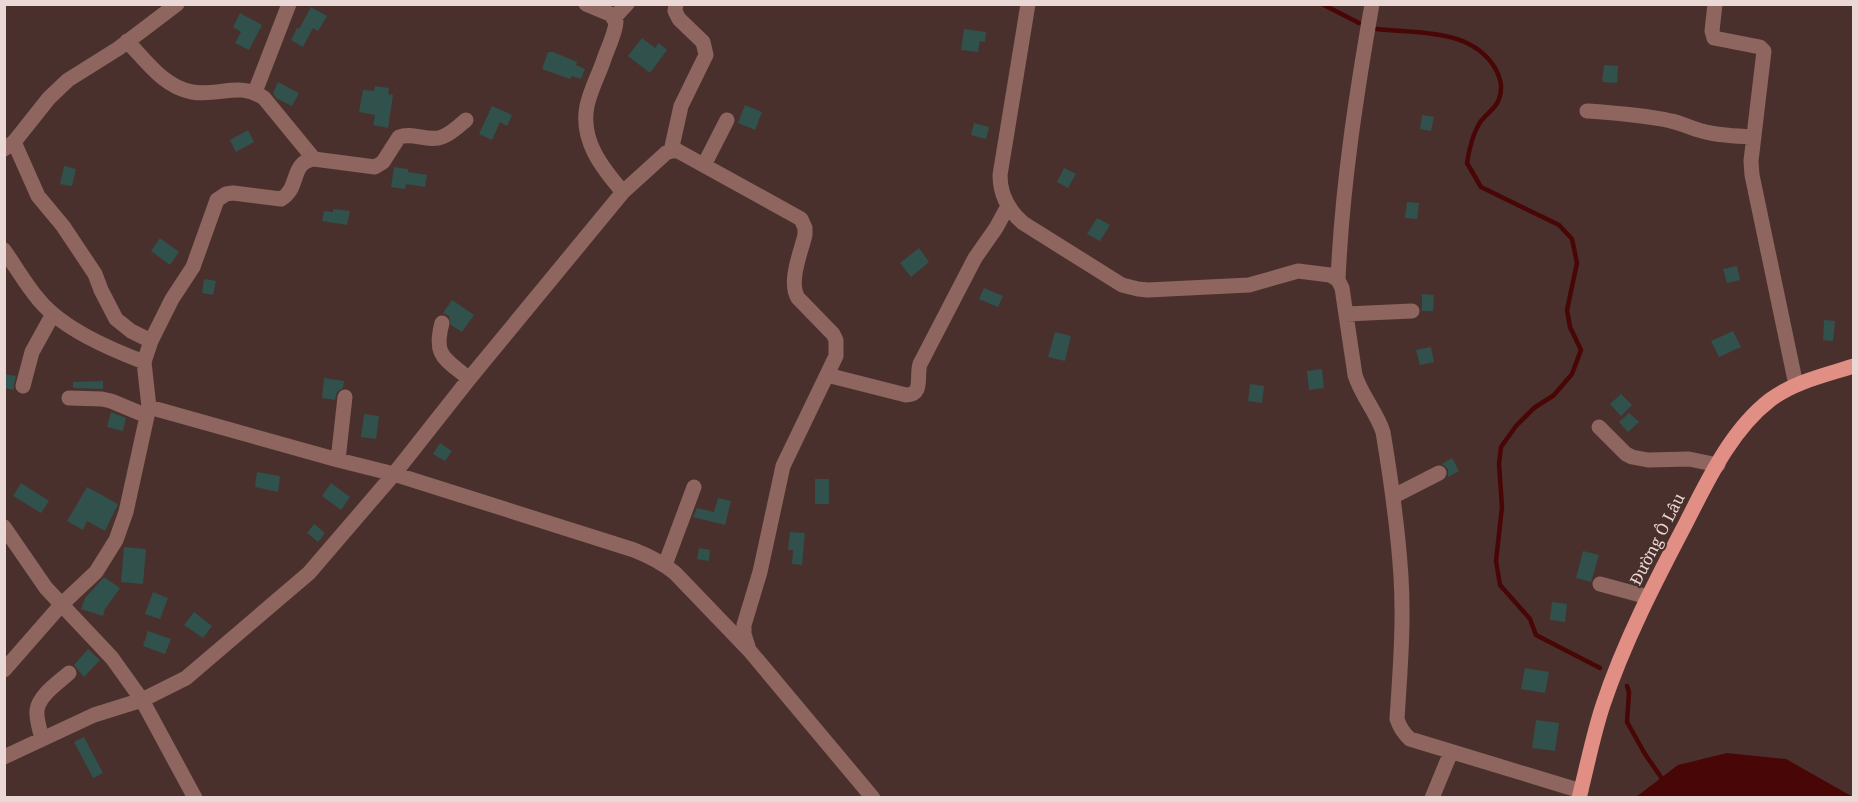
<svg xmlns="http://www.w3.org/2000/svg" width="1858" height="802" viewBox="0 0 1858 802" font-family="'Noto Serif',serif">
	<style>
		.water { fill: #480606 }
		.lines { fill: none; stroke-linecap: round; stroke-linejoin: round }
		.stream { stroke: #480606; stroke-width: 4.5 }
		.building { fill: #30514c }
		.minor { stroke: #8e655f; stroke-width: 15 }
		.major { stroke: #e18f84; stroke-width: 15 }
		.labels { text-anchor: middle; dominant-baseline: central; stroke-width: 4.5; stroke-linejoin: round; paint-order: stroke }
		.street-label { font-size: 16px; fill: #ead8d6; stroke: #4a302c }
	</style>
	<rect width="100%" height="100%" fill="#4a302c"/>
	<path class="water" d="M1727 753 1786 759 1853 797H1636L1678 765Z"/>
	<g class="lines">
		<path class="stream" d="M1322 4 1359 23
			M1377 29C1418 34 1471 28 1495 68 1501 79 1503 88 1499 99 1496 109 1484 115 1479 124 1472 136 1469 150 1467 163L1481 187 1559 225 1572 239 1577 263 1567 310 1570 327 1581 350 1572 374 1554 395 1534 408 1516 426 1501 447 1499 464 1502 507 1496 561 1500 585 1530 619 1536 635 1600 668
			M1627 686 1629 692 1627 722 1645 754 1665 783"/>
	</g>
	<path class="building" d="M311 7 327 16 318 31 313 28 303 47 291 40 297 28 299 29Z
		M240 13 262 25 249 50 235 43 241 32 233 27Z
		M964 29 986 32 985 42 980 41 978 52 961 50Z
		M642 38 655 48 659 43 667 50 650 73 628 56Z
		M548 52H553L577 62 576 65 585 69 581 79 572 76 570 79 542 69Z
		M1604 65 1618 66 1617 83 1602 82Z
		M278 82 299 93 292 106 276 98 273 93Z
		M375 86 389 88 388 94 393 95 388 128 373 125 375 115 359 112 363 90 374 91Z
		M745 105 762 112 755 130 738 123Z
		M492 106 512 115 507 126 500 122 492 140 479 134Z
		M1422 115 1434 117 1431 131 1420 129Z
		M974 123 989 127 986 139 971 135Z
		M248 130 254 142 236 152 230 140Z
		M64 166 76 169 72 186 60 184Z
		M394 167 408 169V172L427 175 425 187 406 184 405 189 391 187Z
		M1064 168 1076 174 1068 188 1057 182Z
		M1407 202 1419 203 1417 219 1405 218Z
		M333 209 350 211 347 225 322 221 324 211 333 212Z
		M1097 218 1110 225 1100 241 1087 234Z
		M160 238 179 252 170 265 151 251Z
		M919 248 929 262 911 277 900 263Z
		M1737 266 1740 280 1727 283 1723 269Z
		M204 279 216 281 213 295 202 293Z
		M984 288 1003 296 998 307 979 299Z
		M1422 294 1434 295 1433 311H1422Z
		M452 300 474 315 462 332 451 325 449 316 443 313Z
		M1824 320 1835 321 1833 341 1823 340Z
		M1733 331 1741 347 1719 357 1711 341Z
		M1055 332 1071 336 1065 361 1048 357Z
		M1431 347 1434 362 1420 365 1416 350Z
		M1322 369 1324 388 1309 390 1307 371Z
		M4 374 16 376 14 384V390L4 388Z
		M324 378 344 381 343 388 337 392 335 400 322 398Z
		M103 381V389L73 388V382Z
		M1250 384 1264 386 1262 403 1248 401Z
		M1621 394 1632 405 1621 416 1610 404Z
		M111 412 126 418 123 431 107 427Z
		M1629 413 1639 422 1628 432 1619 422Z
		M364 414 379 416 376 439 361 437Z
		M440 443 452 451 445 461 433 454Z
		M1452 458 1459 471 1448 477V469L1442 464Z
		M257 472 280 476 278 492 255 487Z
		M815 479H829V504H815Z
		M21 483 49 501 41 513 13 496Z
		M331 483 350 497 341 510 322 496Z
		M87 487 118 504 105 531 87 521 83 530 67 521Z
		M718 498 731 501 725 525 693 517 697 508 714 512Z
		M314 524 325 533 318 542 307 533Z
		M790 532 805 533 802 565 792 564 793 550H788Z
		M124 547 146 549 143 584 121 582Z
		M699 548 710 550 709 561 697 559Z
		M1583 551 1599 555 1591 582 1576 578Z
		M104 577 120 588 105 609 103 616 81 609 85 598Z
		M153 592 168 598 160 619 145 614Z
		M1552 602 1567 604 1565 622 1550 620Z
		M194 612 212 626 203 638 184 625Z
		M148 631 171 639 165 654 143 646Z
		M88 649 100 660 84 677 74 665Z
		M1525 668 1549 672 1545 693 1521 689Z
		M1536 720 1559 723 1555 751 1532 748Z
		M84 737 103 773 93 778 74 742Z"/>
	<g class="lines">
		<path class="minor" d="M586 4 610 14 616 22C615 35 607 49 603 62 598 76 590 91 587 106 580 140 602 168 623 192
			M1028 4 1000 175C1000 195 1008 210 1023 223L1122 285 1138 289 1148 290 1249 285 1298 271 1330 275 1338 280 1342 288 1355 375C1361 395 1376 411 1383 432 1391 480 1398 528 1401 577 1404 624 1400 672 1397 719 1400 728 1403 733 1410 739L1581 791
			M1715 4 1712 31 1714 38 1760 47 1764 51 1751 161 1752 175 1796 385
			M614 18 627 4
			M127 41C146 61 164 87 192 92 219 97 239 81 264 98L314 159
			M255 92 289 4
			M1587 111C1615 113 1644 115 1671 121 1682 123 1692 129 1702 131 1719 136 1737 136 1754 137
			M14 142 38 196 63 226 95 274 101 290 116 319 131 331 151 341
			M4 149 14 142 49 98 68 80 119 48 177 4
			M671 151 681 106 706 55 703 42 679 19 675 11 676 4
			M704 165 727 120
			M4 250C16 267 26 285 39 300 63 329 110 349 144 362
			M1338 280C1342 187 1356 96 1372 4
			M1346 314 1412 311
			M442 323C433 357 445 358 469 379
			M827 375 906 395C924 395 916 376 920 364L975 258 996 228 1008 206
			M23 386 32 352 53 314
			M69 398 102 399 111 401 147 416
			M149 407 338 460 394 474 634 550C649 556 663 563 675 573L749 650 873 798
			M1599 427 1626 454 1632 457 1648 460 1689 459 1718 465
			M338 460 345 397
			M1394 496 1439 473
			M4 527 46 588 112 658 142 700 195 798
			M665 565 694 487
			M1600 584 1648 597
			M4 670 61 605 96 572 116 540 126 512 149 407 144 362 151 341 172 299 193 267 217 200 226 194 233 193 281 199C300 189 290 162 314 159L375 167 383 162 399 137C413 132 428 142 442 137 451 134 459 126 466 120
			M42 739C40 730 36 719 37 710 39 695 59 682 69 673
			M4 757 94 715 142 700 186 678 309 573 394 474 469 379 623 192 666 153 671 151H678L801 219 805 228V235C801 252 788 282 798 298L833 334 836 340V356L783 466 760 572 744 625V634L749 650
			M1432 798 1451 752"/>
		<path class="major" d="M1579 798C1587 767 1593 735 1603 705 1624 642 1655 582 1686 523 1708 480 1731 430 1770 400 1794 382 1825 375 1854 366"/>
	</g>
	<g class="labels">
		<g class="street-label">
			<text transform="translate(1657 539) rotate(-63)">Đường Ô Lâu</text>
		</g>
	</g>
	<rect width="1858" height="802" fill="none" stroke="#ead8d6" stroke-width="12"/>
</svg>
